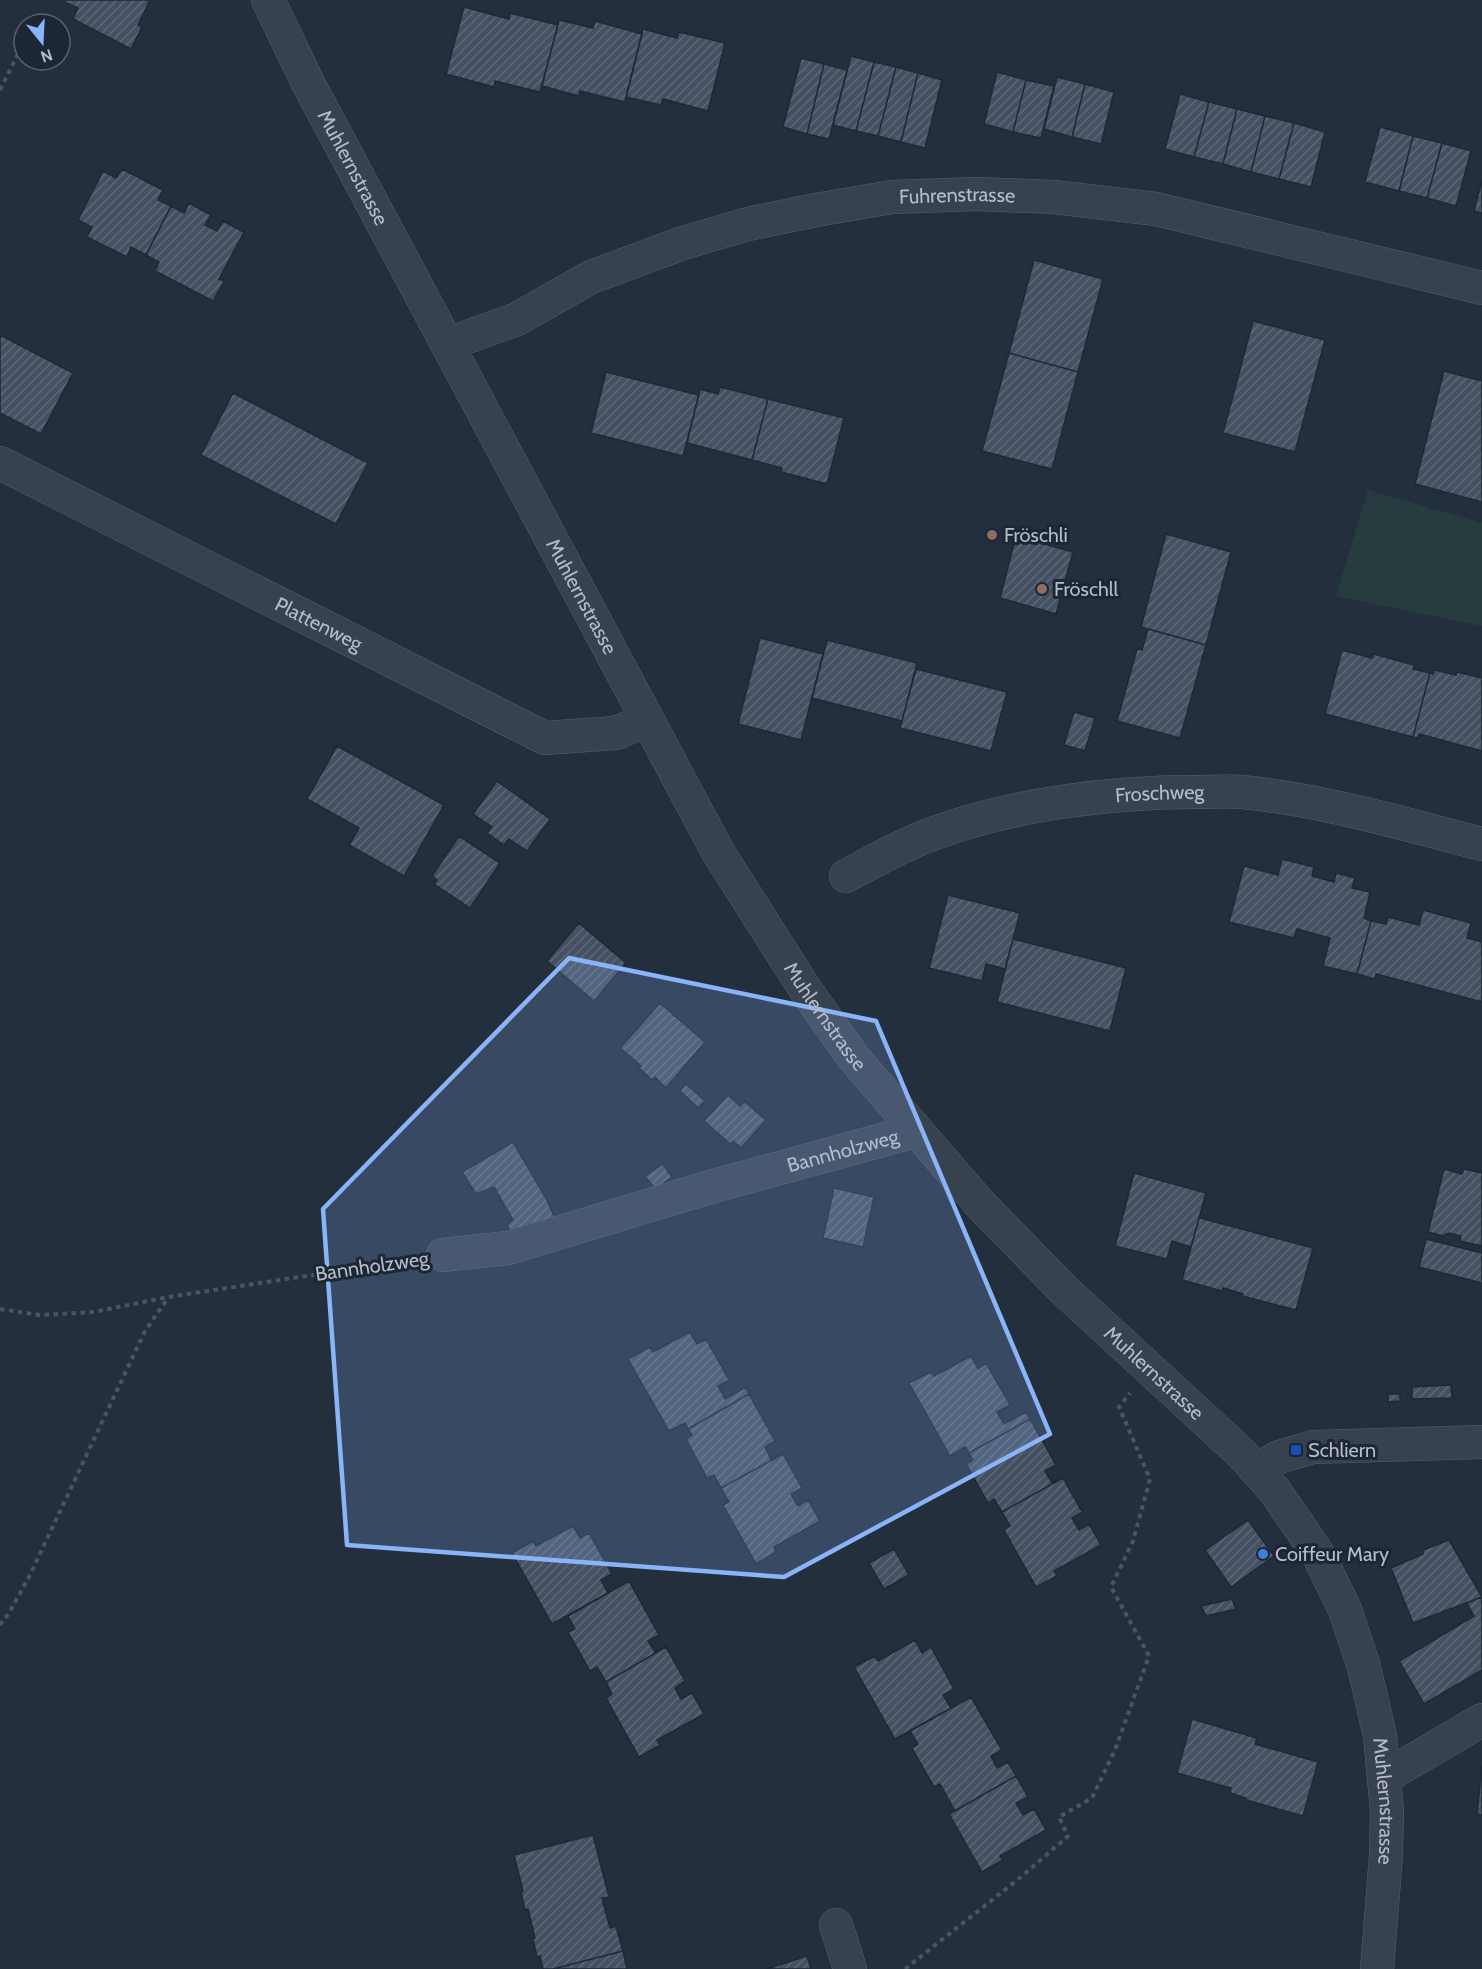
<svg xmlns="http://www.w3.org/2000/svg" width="1482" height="1969" viewBox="0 0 1482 1969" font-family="Cabin,sans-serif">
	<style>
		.green { fill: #263c3f }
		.building { fill: url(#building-hatch); stroke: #1f2835; stroke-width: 1.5 }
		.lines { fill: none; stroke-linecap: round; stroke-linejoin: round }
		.minor-casing { stroke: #565f6c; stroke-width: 34 }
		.tertiary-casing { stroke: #565f6c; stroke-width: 34 }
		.path { stroke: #44595c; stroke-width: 4; stroke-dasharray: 4.5 4.5; stroke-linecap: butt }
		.minor { stroke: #38414e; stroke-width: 33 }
		.tertiary { stroke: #38414e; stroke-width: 33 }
		.marked { fill: #8ab4f8; fill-opacity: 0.2; stroke: #8ab4f8; stroke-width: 4.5; stroke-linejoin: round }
		.education-dot { fill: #8d6e63; stroke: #1d2633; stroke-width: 2 }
		.transit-dot { fill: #1a4fb4; stroke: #1d2633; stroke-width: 2 }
		.shop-dot { fill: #3f7fe0; stroke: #1d2633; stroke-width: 2 }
		.labels { text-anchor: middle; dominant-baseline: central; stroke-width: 6; stroke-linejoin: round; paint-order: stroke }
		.street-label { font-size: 20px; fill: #b4bcc9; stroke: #1d2633 }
		.poi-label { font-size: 20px; fill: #b4bcc9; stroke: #1d2633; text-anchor: start }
	</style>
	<defs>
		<pattern id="building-hatch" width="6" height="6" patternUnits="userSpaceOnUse" patternTransform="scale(1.5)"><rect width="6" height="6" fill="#455162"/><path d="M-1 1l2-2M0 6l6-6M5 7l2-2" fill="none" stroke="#5d6877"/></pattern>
	</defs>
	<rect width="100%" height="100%" fill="#242f3e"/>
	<path class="green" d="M1368 490 1482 523V626L1336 596Z"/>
	<path class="building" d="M65 0H150L138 25 142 27 131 49 73 19 78 8 64 2Z
		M464 7 509 19 510 13 558 25 540 92 495 81 494 87 446 74Z
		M559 20 593 28 595 21 642 34 625 102 580 91 579 96 542 86Z
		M643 29 677 38 679 32 725 43 708 111 663 99 661 105 626 97Z
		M851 56 874 62 856 131 833 125Z
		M801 58 824 64 807 134 783 127Z
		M874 62 896 67 878 136 856 131Z
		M824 64 847 70 829 139 807 134Z
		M896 67 918 73 901 142 878 136Z
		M997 72 1026 80 1013 132 984 124Z
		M918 73 942 80 925 148 901 142Z
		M1057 77 1085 84 1072 137 1044 129Z
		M1026 80 1054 86 1041 138 1013 132Z
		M1085 84 1114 92 1101 144 1072 137Z
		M1180 94 1209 102 1194 157 1165 149Z
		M1209 102 1237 109 1223 164 1194 157Z
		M1237 109 1265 116 1251 172 1223 164Z
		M1265 116 1294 123 1279 179 1251 172Z
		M1294 123 1325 132 1311 187 1279 179Z
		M1380 127 1413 136 1399 191 1365 182Z
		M1413 136 1442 143 1427 198 1399 191Z
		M1442 143 1471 151 1456 206 1427 198Z
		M122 169 163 190 158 200 171 206 146 255 131 247 127 257 87 237 92 227 78 220 103 171 116 178Z
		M1482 180V213L1474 211Z
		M189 203 211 215 205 225 217 231 223 221 244 232 219 279 224 281 213 301 155 271 159 262 146 255 171 206 184 213Z
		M1034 260 1103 279 1078 372 1009 353Z
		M1253 321 1325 340 1295 452 1223 433Z
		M0 335 73 373 41 434 0 413Z
		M1009 353 1078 372 1052 469 982 451Z
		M1444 371 1482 381V502L1415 484Z
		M606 372 699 395 683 456 591 433Z
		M720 387 768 399 752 460 687 443 700 389 718 394Z
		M233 393 368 463 336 524 201 455Z
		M768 399 844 418 827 484 781 472 782 468 752 460Z
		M1166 534 1231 552 1206 645 1141 627Z
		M1016 536 1073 552 1056 614 1000 598Z
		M1148 629 1206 645 1180 738 1117 721 1137 649 1142 650Z
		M760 638 823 654 801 740 738 724Z
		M827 640 917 663 902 721 812 698Z
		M1342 650 1372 658 1374 654 1414 665 1413 669 1430 673 1413 737 1325 714Z
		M916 669 1007 692 991 751 900 728Z
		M1435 670 1456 675 1457 672 1482 678V751L1419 734 1418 738 1413 737 1430 673 1433 674Z
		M1074 712 1095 718 1085 751 1064 745Z
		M337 746 444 805 404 876 349 845 359 828 307 799Z
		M497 781 550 819 527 851 509 839 504 845 487 833 492 827 473 814Z
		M459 836 500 863 470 908 434 884 437 880 432 876Z
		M1282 859 1314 867 1312 876 1334 882 1336 873 1355 878 1352 888 1370 892 1364 918 1371 921 1357 974 1323 966 1330 938 1297 929 1294 938 1229 922 1244 866 1278 875Z
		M948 895 1020 913 1005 969 986 964 982 981 929 968Z
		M1423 910 1471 923 1467 938 1482 942V1002L1376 974 1375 979 1357 974 1371 921 1386 924 1388 917 1419 925Z
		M579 923 626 963 594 1001 547 961Z
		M1013 939 1126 968 1110 1031 997 1002Z
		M660 1003 705 1042 666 1088 655 1077 652 1080 639 1068 641 1066 620 1048Z
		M686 1084 705 1101 698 1108 680 1091Z
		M728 1095 740 1106 744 1101 766 1120 741 1148 733 1141 730 1144 704 1121Z
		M513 1142 547 1200 556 1221 513 1237 507 1225 513 1220 494 1187 476 1194 462 1172Z
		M663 1164 672 1177 655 1189 645 1176Z
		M1444 1169 1462 1174 1464 1169 1482 1173V1246L1460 1241 1461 1236 1449 1233 1443 1236 1428 1232Z
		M1134 1173 1206 1193 1191 1247 1172 1241 1167 1259 1115 1246Z
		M834 1188 874 1197 863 1247 823 1238Z
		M1206 1193 1200 1218 1313 1248 1296 1310 1242 1296 1243 1294 1223 1288 1222 1291 1182 1280Z
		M1426 1239 1482 1253V1283L1419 1267Z
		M690 1332 697 1344 706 1339 729 1380 718 1386 725 1399 746 1387 749 1394 688 1429 685 1423 669 1431 628 1359 650 1347 653 1352Z
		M971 1356 978 1369 986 1363 1010 1405 997 1412 1004 1424 1026 1412 1030 1419 969 1453 965 1447 950 1456 909 1383 931 1372 934 1376Z
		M1451 1385 1452 1398 1412 1399V1387Z
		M749 1394 775 1441 765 1447 771 1459 782 1453 783 1454 721 1488 714 1475 707 1478 686 1439 692 1435 688 1429Z
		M1388 1394H1400V1401L1388 1402Z
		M1030 1419 1056 1465 1045 1471 1052 1483 1062 1477 1063 1478 1002 1512 994 1499 988 1503 966 1464 973 1460 969 1453Z
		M783 1454 802 1488 791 1494 798 1506 808 1500 820 1521 774 1547 776 1552 756 1564 723 1505 729 1502 721 1488Z
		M1063 1478 1082 1512 1072 1518 1079 1530 1089 1524 1101 1545 1054 1571 1057 1576 1036 1587 1004 1530 1010 1526 1002 1512Z
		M1248 1520 1274 1556 1231 1587 1205 1550Z
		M573 1526 580 1538 589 1533 612 1574 601 1580 608 1593 552 1624 512 1553 533 1541 536 1546Z
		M1449 1540 1482 1597 1413 1623 1391 1568 1423 1554V1550Z
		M894 1549 909 1575 884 1589 869 1563Z
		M629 1581 659 1635 648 1641 655 1652 665 1646 666 1647 606 1682 597 1667 590 1671 568 1632 575 1629 568 1616Z
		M1482 1597V1670L1424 1704 1399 1661 1474 1616 1467 1603Z
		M1232 1599 1236 1609 1206 1616 1201 1606Z
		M915 1640 922 1653 931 1647 954 1689 943 1695 951 1708 895 1739 854 1667 875 1656 878 1661Z
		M666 1647 685 1681 675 1688 681 1699 692 1693 704 1714 657 1740 660 1745 639 1757 606 1698 612 1694 606 1682Z
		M971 1697 1002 1750 991 1756 997 1768 1008 1762 1016 1776 955 1811 940 1784 934 1787 912 1748 918 1744 910 1731Z
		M1192 1719 1257 1738 1255 1744 1318 1762 1303 1816 1246 1800V1798L1230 1793 1231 1788 1177 1773Z
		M1482 1765V1815L1477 1814Z
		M1016 1776 1028 1797 1016 1803 1023 1815 1034 1809 1046 1830 1000 1856 1003 1860 982 1872 949 1814Z
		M593 1835 609 1897 602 1898 610 1928 616 1926 623 1951 553 1969H543L540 1956 537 1957 533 1939 535 1938 528 1909 525 1910 521 1892 523 1891 514 1855Z
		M623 1951 627 1969H553Z
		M807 1956 811 1969H767Z"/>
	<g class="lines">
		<defs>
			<g id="minor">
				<path id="s1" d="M448 344 517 319 591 277 683 243 748 224 816 210 892 197 975 194 1054 197 1156 209 1482 288"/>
				<path id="s2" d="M0 463 545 738 616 733 647 720"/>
				<path id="s3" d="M846 876C874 861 902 845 932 834 1012 804 1111 792 1196 792 1211 792 1227 791 1242 792 1324 800 1403 824 1482 844"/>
				<path id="s4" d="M443 1255 508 1248 710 1187 915 1131"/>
				<path d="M1257 1470 1279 1457 1313 1447 1482 1442"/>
				<path d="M1385 1777 1482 1720"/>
				<path d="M836 1925 850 1969"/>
			</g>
			<g id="tertiary">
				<path id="s5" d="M268 0 308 83 718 852 805 989 853 1057 981 1205 1064 1290 1241 1453 1275 1491 1318 1554 1345 1610 1364 1667 1380 1736 1387 1811 1386 1855 1377 1969"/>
			</g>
		</defs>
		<use href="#minor" class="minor-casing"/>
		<use href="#tertiary" class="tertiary-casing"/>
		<path class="path" d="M0 90 24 42
			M0 1309 39 1315 94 1312 168 1297 411 1260
			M0 1625 9 1613 29 1577 145 1331 168 1298
			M905 1969 1021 1877 1068 1836 1059 1817 1092 1798 1115 1750 1149 1656 1111 1587 1133 1541 1150 1479 1119 1407 1130 1393"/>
		<use href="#minor" class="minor"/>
		<use href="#tertiary" class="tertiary"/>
	</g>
	<path class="marked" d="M569 958 876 1021 1050 1434 784 1577 347 1545 323 1209Z"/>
	<g class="education-dot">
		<circle cx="992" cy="535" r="6"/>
		<circle cx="1042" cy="589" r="6"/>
	</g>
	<rect class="transit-dot" x="1290" y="1444" width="12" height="12" rx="3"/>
	<circle class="shop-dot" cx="1263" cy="1554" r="6"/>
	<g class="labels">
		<g class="street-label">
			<text stroke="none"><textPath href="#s5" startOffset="188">Muhlernstrasse</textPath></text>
			<text stroke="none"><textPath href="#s1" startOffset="536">Fuhrenstrasse</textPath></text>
			<text stroke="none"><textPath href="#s5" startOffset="674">Muhlernstrasse</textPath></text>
			<text stroke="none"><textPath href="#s2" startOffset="357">Plattenweg</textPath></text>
			<text stroke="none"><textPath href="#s3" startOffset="328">Froschweg</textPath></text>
			<text stroke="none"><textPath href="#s5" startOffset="1160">Muhlernstrasse</textPath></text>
			<text stroke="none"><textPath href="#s4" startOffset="414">Bannholzweg</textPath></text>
			<text transform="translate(372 1266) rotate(-8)">Bannholzweg</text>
			<text stroke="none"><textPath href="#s5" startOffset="1646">Muhlernstrasse</textPath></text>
			<text stroke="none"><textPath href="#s5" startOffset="2150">Muhlernstrasse</textPath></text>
		</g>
		<g class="poi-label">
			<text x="1004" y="535">Fröschli</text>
			<text x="1054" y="589">Fröschll</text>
			<text x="1308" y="1450">Schliern</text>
			<text x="1275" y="1554">Coiffeur Mary</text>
		</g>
	</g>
	<g transform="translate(42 42) rotate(162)"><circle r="28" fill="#1d2633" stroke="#59626f" stroke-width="1.5"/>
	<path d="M0-4.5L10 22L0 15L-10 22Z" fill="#8ab4f8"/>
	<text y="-9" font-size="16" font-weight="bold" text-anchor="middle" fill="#b4bcc9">N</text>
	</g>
</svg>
